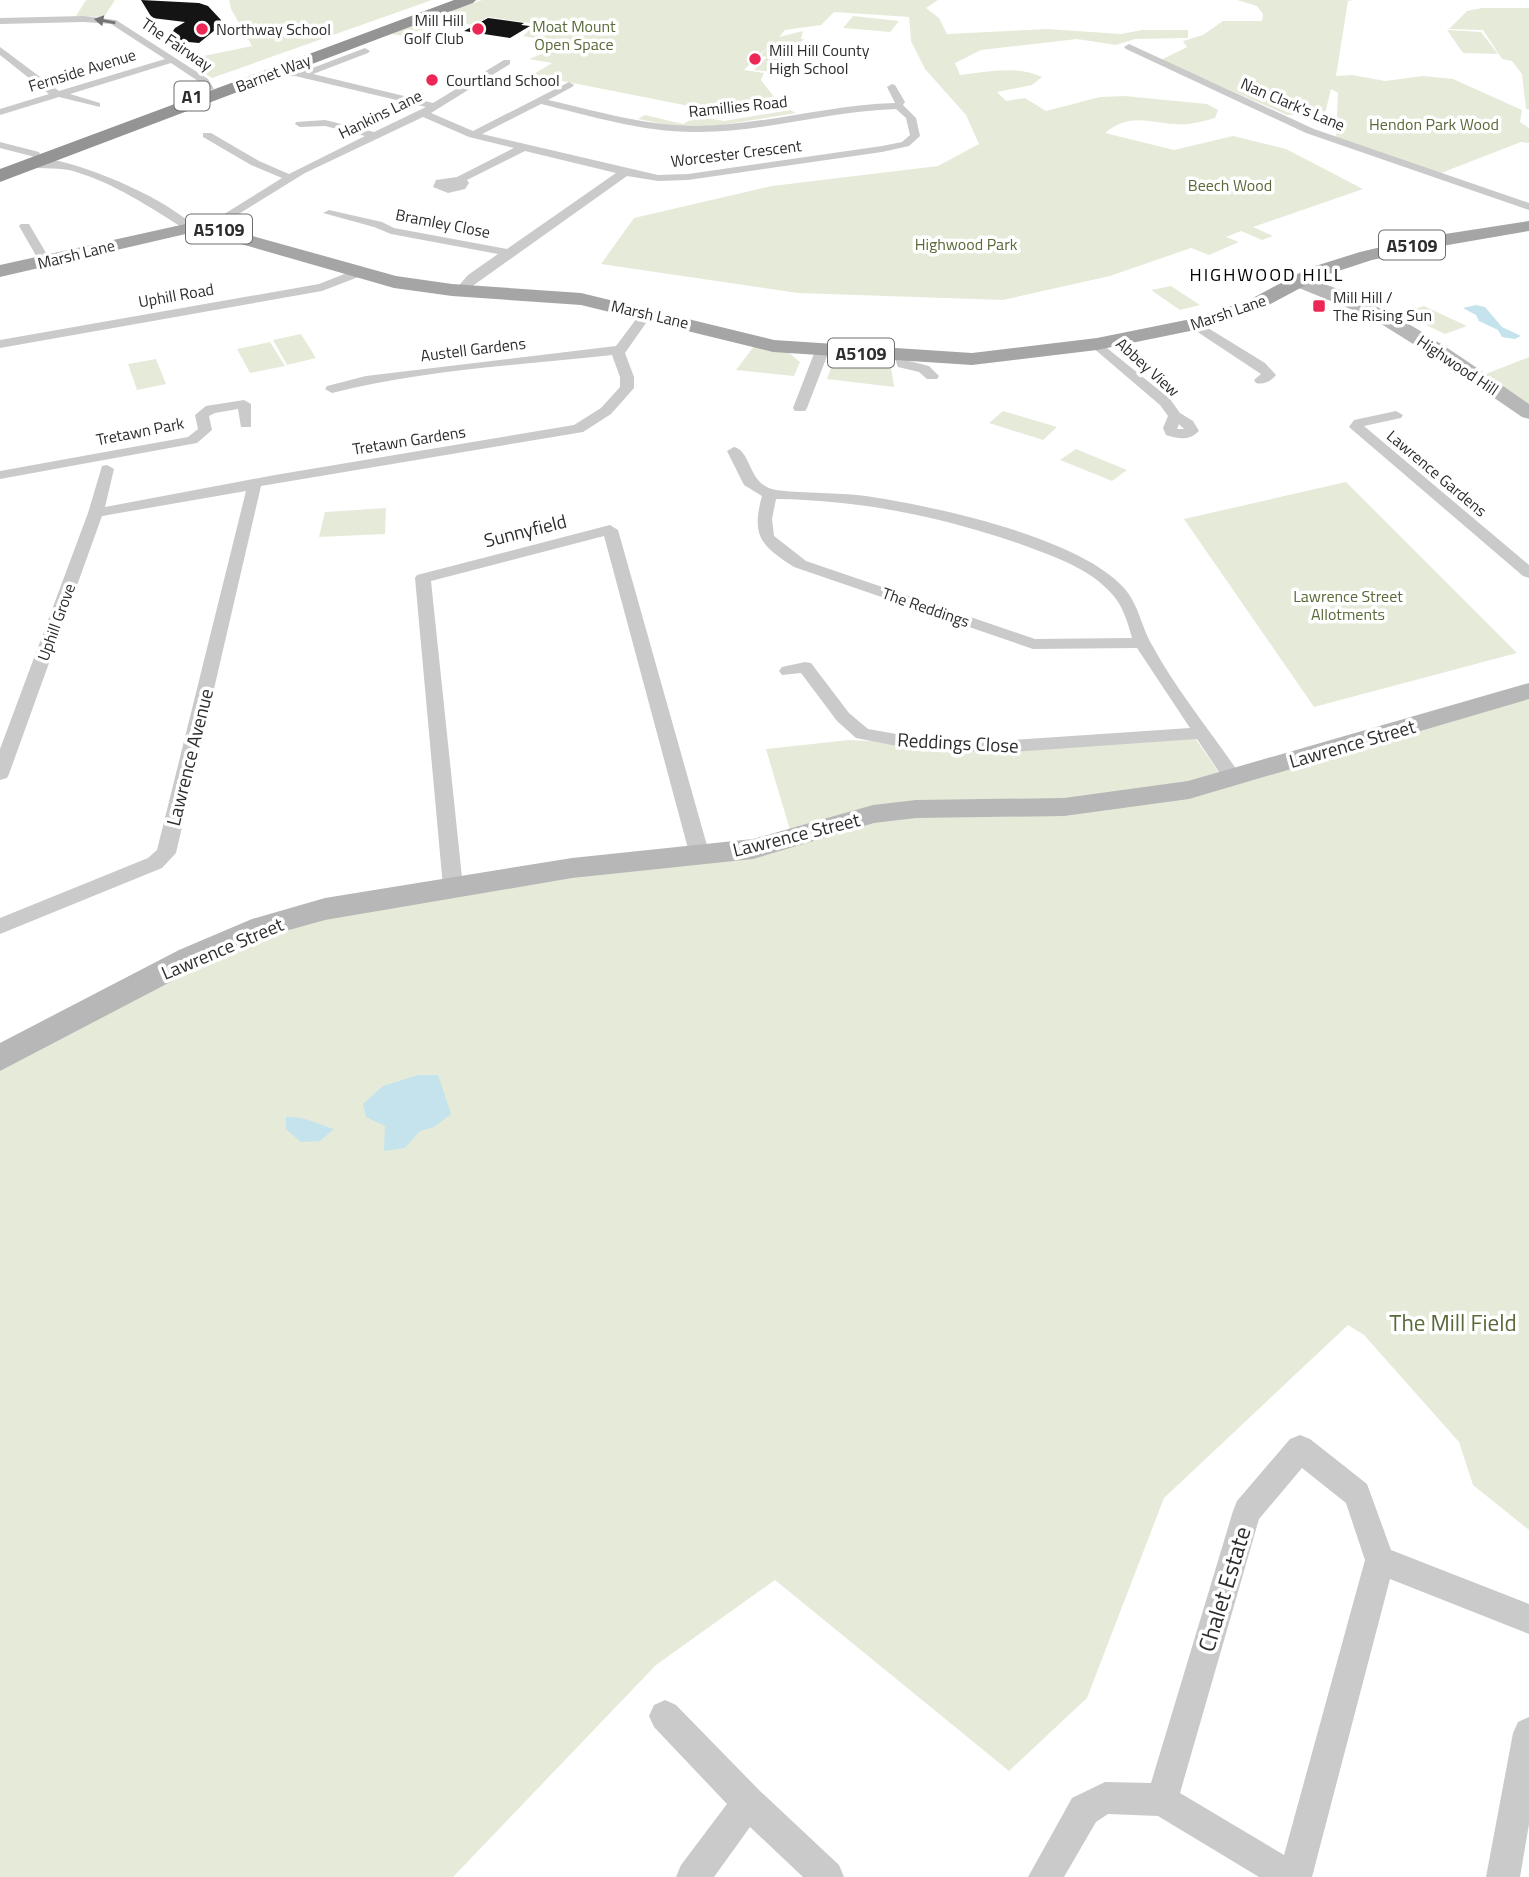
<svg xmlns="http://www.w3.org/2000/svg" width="1529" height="1877" viewBox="0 0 1529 1877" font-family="'Titillium Web',sans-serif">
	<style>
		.green { fill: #e6ebd9 }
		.water { fill: #c4e3ec }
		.building { fill: #141414 }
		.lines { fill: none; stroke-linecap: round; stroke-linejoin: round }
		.street { fill: #cacaca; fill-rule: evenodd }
		.secondary { fill: #b7b7b7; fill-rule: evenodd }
		.primary { fill: #a5a5a5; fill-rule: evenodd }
		.highway { fill: #949494; fill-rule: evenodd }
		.oneway { fill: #747474 }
		.poi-dot { fill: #ec2756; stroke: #fff; stroke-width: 2.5 }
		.labels { text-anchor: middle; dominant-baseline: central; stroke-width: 7; stroke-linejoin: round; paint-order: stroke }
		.far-poi-label { font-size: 16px; fill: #2d2d2d; stroke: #fff; text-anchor: start }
		.far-park-label { font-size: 16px; fill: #586a39; stroke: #fff }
		.far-street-label { font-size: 16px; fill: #2d2d2d; stroke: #fff }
		.shield { fill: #fff; stroke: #6c6c6c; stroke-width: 2 }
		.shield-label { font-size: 18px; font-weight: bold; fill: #2d2d2d }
		.far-neighbourhood-label { font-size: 18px; letter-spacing: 2px; fill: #000; stroke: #fff }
		.street-label { font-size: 19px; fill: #2d2d2d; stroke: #fff }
		.near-park-label { font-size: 23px; fill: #586a39; stroke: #fff }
		.near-street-label { font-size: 23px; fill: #2d2d2d; stroke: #fff }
	</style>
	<rect width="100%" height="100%" fill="#fff"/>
	<path class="green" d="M86 0H115L104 17 76 16Z
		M229 0H432L212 78 184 60 252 46 231 9Z
		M474 0H478L422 22 482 0H938L926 8 939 18 947 34 1047 29 1121 34 1142 30H1188V38L1135 39 1116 45 1077 39 981 50 955 63 960 75C986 72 1017 65 1042 77L1032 85 997 92 1006 101 1025 98 1046 111 1100 97 1124 96 1207 104 1218 110 1215 118C1207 120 1197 123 1188 124 1156 127 1134 109 1105 133L1174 150 1233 136 1286 149 1363 189 1253 227 1273 236 1262 240 1241 231 1226 237 1239 242 1209 255 1191 248 1110 276 1003 300 798 293 601 264 634 218 772 186 938 166 979 144 966 115 925 69 911 41 909 17 834 12 821 25 785 30 779 37 803 31 801 39H804L773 72 754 70 767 57 760 56 769 46 744 70 764 73 761 80 775 98 694 107 532 75 552 63 529 59 551 50 550 41 523 36 536 24 488 17 473 25 446 20 405 36 391 34Z
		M1237 0H1353L1348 1 1336 76 1352 75 1385 81 1423 76 1453 79 1522 110 1520 122 1529 128V143L1521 142 1436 175 1336 140 1338 93 1331 89 1325 114 1287 115 1161 60 1187 47 1183 41 1203 35 1223 21H1262L1263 14 1257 6Z
		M1482 8H1529V109H1526L1522 74 1512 61 1502 59 1483 30 1449 29 1467 11Z
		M853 16 899 21 890 32 843 28Z
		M1447 30 1481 32 1498 54 1463 53Z
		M790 110 796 113 710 127H678L638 119 645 115 683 124 697 116 724 121Z
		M1171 286 1200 305 1180 310 1151 290Z
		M1424 306 1467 326 1445 334 1402 313Z
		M301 334 316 358 287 365 273 340Z
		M270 342 285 366 250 373 237 349Z
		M754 346 787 351 800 362 794 376 736 370Z
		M851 356 890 360 894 387 827 379 832 365Z
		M1529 357V405L1483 375Z
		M156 359 166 384 137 390 128 364Z
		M1003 411 1057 427 1043 440 989 423Z
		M1076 449 1127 470 1112 481 1060 460Z
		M1346 482 1517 653 1314 707 1184 519Z
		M386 508 385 534 319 537 325 512Z
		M1529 698V1530L1473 1485 1459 1442 1364 1335 1348 1325 1164 1498 1087 1698 1009 1771 775 1580 656 1665 453 1877H0V1058L262 927 792 837 766 749 849 740 1001 747 1195 738 1224 780Z"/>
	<path class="water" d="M1476 305 1485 307 1502 327 1521 336 1515 339 1502 337 1498 330 1479 321 1476 315 1463 308Z
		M418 1075H438L451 1114 434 1127 420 1131 405 1148 384 1151 385 1126 366 1117 363 1104 383 1086Z
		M286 1117C308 1117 314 1123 334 1129L320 1141 301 1142 286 1129Z"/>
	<path class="building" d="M141 0 199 3 208 6 221 20 220 26 199 43 167 40 175 28 185 22 152 18Z
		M488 18 524 23 521 25 530 26 510 38 464 31Z"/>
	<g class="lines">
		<path class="street" d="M84 16 116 20 208 79 214 89 206 91 201 83 171 63 70 94 100 103V107L59 97 0 115V109L49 94 0 55V47L59 91 165 59 111 24 84 22 0 24V18Z
			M1129 44 1314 129 1529 203V210L1306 133 1126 49 1124 47Z
			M365 48 370 51 368 53 313 74 433 103 504 60H510V64L431 113 473 131 569 82 574 85 572 87 548 100C597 111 646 126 697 126 763 125 828 105 895 103L887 87 892 84 895 85 905 102 903 105 916 118 920 136 909 146 882 152 688 180 658 181 627 176 460 295 454 291 468 275 498 254 391 234 374 227 323 213 329 210 382 222 394 228 507 249 616 173 525 151 467 180 469 183 465 189 448 193 433 187 436 180 457 177 514 148 469 137 423 117 305 173 213 230H205V226L282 178 251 165 203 137V133H211L259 161 289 174 365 136 325 126 300 127 295 124 296 122 325 120 374 132 426 107 295 76 269 78 264 75 269 72H302ZM541 104C591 116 642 132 694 132 762 133 828 111 896 109L906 118 910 135 902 142 882 146 688 174 658 175 482 134Z
			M0 142 39 152 40 154 35 157 0 148Z
			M54 160C94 168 167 199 196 228L186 230C150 207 114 183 73 171 60 167 32 170 25 165L30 162Z
			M21 224H29L52 263 50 266H42L19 226Z
			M357 269 363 273 361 276 322 291 0 348V340L319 284Z
			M647 309 653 313 625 353 634 377V388L611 414 583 432 261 486 176 853 162 868 0 934V918L148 858 157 850 246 491 102 516 9 774 7 778 0 780V749L88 513 102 466 107 465 114 469 105 507 275 475 574 425 601 408 620 387V377L612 355C519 365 423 370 332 393L325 389 327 386 366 376 616 346 643 310Z
			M1195 320 1265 363 1276 375C1271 381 1264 385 1256 383L1254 380 1261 374 1190 327V321Z
			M1097 340 1170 399 1180 413 1193 421 1199 431C1189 441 1178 439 1166 435L1163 428 1168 416 1160 405 1092 347V341ZM1179 424 1184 429H1177Z
			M822 347 829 351 807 408 805 411H795L793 408 815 351Z
			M901 352 906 353 909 361 929 366 939 376 937 379H927L919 372 898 367 894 356Z
			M244 400 251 404V427H241L238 409 215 413 209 416 212 430 197 443 0 479V471L188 437 198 429 195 415 206 406Z
			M1396 411 1403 415 1401 418 1364 426 1529 565V578L1523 576 1349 427 1354 420Z
			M734 447C752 451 748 486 776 490 806 494 836 492 866 496 933 506 1079 537 1124 588 1139 605 1141 626 1152 645 1175 688 1211 732 1239 773L1241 777 1239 781H1225L1197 739 998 753 902 747 856 738 837 721 801 673 782 675 779 671 782 667 805 662 811 663 849 713 868 729 902 735 998 741 1190 728 1137 648 1033 649 794 567C761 546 751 536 762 496L744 485 727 451ZM776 499C861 500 943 517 1023 545 1055 557 1089 568 1112 594 1123 606 1128 623 1132 638L1035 639 806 561 774 536 772 519Z
			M610 525 618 530 710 856 707 861H693L690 856 604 536 431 581 463 887 460 892 453 894 446 892 443 887 415 578 417 575Z
			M1300 1435 1310 1439 1367 1484 1391 1550 1529 1604V1634L1390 1579 1312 1877H1259L1158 1816 1108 1814 1096 1822 1064 1877H1028L1072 1798 1105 1782 1151 1783 1233 1511 1237 1501 1290 1439ZM1302 1468 1346 1503 1365 1560 1284 1855 1180 1793 1259 1519Z
			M665 1700 676 1705 760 1791 839 1865 844 1877H803L750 1827 714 1877H676L681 1865 727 1804 654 1727 649 1716 654 1705Z
			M1529 1717V1824L1520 1877H1486L1513 1733 1518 1722Z"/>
		<path class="secondary" d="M1300 277C1381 297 1461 357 1529 404V419L1522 417 1442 362 1370 317 1294 286 1291 282 1294 278Z
			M1529 683V699L1189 799 1064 816 916 818 874 823 753 859 572 878 325 920 271 935 201 966 0 1071V1043L179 950 252 919 325 898 572 858 753 839 873 805 916 800 1064 798 1188 781Z"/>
		<path class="primary" d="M1529 221V231L1419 250 1372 260 1323 276 1263 308 1195 330 1097 350 972 365 773 352 581 305 452 296 394 288 206 234 190 233 0 277V265L190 223H206L396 276 452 284 581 293 774 340 972 353 1097 338 1191 319 1249 300 1309 268 1360 252 1419 238Z"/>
		<path class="highway" d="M454 0H476L473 3 0 182V169Z"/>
	</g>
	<defs><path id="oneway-solid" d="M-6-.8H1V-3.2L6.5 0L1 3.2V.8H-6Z" transform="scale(1.75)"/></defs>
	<use class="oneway" href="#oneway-solid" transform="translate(105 21) rotate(-170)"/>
	<g class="poi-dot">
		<circle cx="202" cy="29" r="7"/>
		<circle cx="478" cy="29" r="7"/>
		<circle cx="755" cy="59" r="7"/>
		<circle cx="432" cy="80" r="7"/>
		<rect x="1312" y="299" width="14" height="14" rx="3.5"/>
	</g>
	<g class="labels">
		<g class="far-poi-label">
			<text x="464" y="20" text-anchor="end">Mill Hill<tspan x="464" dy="18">Golf Club</tspan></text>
			<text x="216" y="29">Northway School</text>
			<text x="769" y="50">Mill Hill County<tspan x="769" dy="18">High School</tspan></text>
			<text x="446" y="80">Courtland School</text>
			<text x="1333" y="297">Mill Hill /<tspan x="1333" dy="18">The Rising Sun</tspan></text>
		</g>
		<g class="far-park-label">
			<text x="574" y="26">Moat Mount<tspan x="574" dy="18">Open Space</tspan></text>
			<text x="1434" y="124">Hendon Park Wood</text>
			<text x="1230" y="185">Beech Wood</text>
			<text x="966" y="244">Highwood Park</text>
			<text x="1348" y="596">Lawrence Street<tspan x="1348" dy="18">Allotments</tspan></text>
		</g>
		<g class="far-street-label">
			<text transform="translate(177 44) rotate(34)">The Fairway</text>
			<text transform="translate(82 70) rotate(-17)">Fernside Avenue</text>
			<text transform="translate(273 73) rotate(-21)">Barnet Way</text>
			<text transform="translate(1293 104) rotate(23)">Nan Clark's Lane</text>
			<text transform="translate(738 106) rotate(-6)">Ramillies Road</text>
			<text transform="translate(380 114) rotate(-26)">Hankins Lane</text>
			<text transform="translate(736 153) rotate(-7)">Worcester Crescent</text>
			<text transform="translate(443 223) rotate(11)">Bramley Close</text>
			<text transform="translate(76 254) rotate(-14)">Marsh Lane</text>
			<text transform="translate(176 295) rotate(-10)">Uphill Road</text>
			<text transform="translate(1228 312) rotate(-19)">Marsh Lane</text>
			<text transform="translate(650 314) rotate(13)">Marsh Lane</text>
			<text transform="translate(473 349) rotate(-7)">Austell Gardens</text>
			<text transform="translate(1458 365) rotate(34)">Highwood Hill</text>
			<text transform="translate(1148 367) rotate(42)">Abbey View</text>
			<text transform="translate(140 431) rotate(-11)">Tretawn Park</text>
			<text transform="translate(409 440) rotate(-9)">Tretawn Gardens</text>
			<text transform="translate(1437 473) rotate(40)">Lawrence Gardens</text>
			<text transform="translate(926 607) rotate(19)">The Reddings</text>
			<text transform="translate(56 622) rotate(-70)">Uphill Grove</text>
		</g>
		<g class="shield">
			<rect x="174.5" y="81.5" width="35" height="29" rx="5"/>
			<rect x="186" y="214.5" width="66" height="29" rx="5"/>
			<rect x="1379" y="230.5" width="66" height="29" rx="5"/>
			<rect x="828" y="338.5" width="66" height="29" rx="5"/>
		</g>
		<g class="shield-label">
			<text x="192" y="96">A1</text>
			<text x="219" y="229">A5109</text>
			<text x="1412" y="245">A5109</text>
			<text x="861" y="353">A5109</text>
		</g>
		<g class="far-neighbourhood-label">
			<text x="1267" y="274">HIGHWOOD HILL</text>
		</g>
		<g class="street-label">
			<text transform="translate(525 530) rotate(-14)">Sunnyfield</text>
			<text transform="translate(958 742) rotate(3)">Reddings Close</text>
			<text transform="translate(1352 743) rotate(-16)">Lawrence Street</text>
			<text transform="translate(189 757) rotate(-76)">Lawrence Avenue</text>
			<text transform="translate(796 834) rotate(-14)">Lawrence Street</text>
			<text transform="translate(222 948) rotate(-23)">Lawrence Street</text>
		</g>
		<g class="near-park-label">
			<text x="1453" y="1322">The Mill Field</text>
		</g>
		<g class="near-street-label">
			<text transform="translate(1224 1589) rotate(-73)">Chalet Estate</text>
		</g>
	</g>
</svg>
